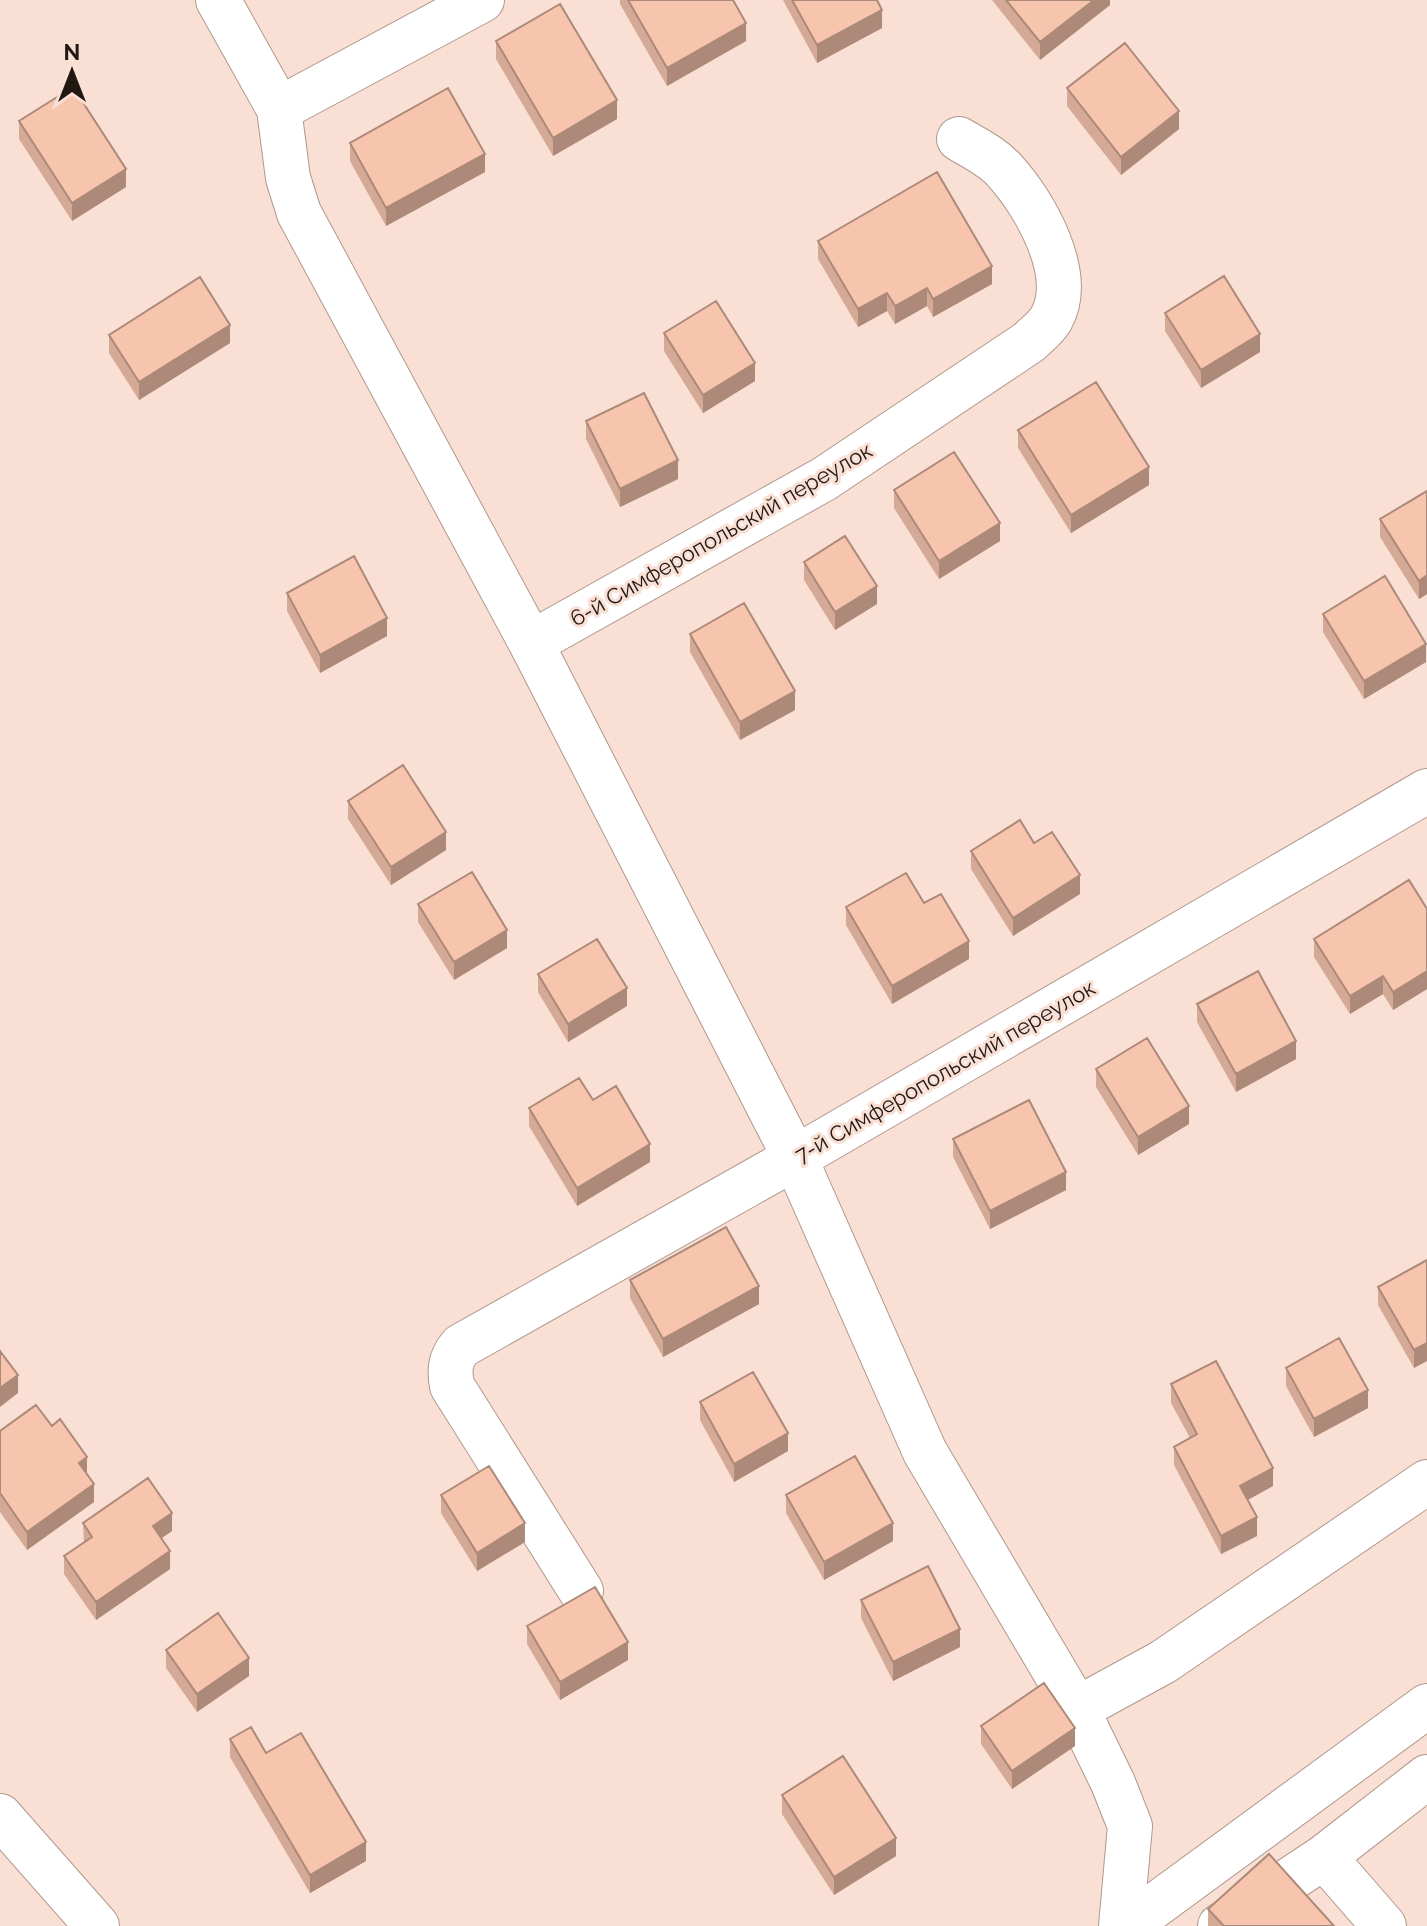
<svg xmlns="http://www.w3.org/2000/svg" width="1427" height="1926" viewBox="0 0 1427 1926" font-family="Raleway,sans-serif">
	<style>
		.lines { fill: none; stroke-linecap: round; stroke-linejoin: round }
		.minor-casing { stroke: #b0988d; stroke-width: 46 }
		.minor { stroke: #fff; stroke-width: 44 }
		.wall { fill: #d4a995 }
		.shaded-wall { fill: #ad8979 }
		.building { fill: #f7c4ad; stroke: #ad8979; stroke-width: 2 }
		.labels { text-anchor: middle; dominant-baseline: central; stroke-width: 6; stroke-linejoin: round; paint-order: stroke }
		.street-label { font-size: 22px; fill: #211814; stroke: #f9dfd4 }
	</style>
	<rect width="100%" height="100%" fill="#f9dfd4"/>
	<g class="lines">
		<defs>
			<path id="minor" d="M218 0 279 109 288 178 299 213 531 643 795 1158 925 1452 1077 1709 1113 1783 1130 1826 1121 1926
				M279 109 482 0
				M531 643 824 479 1029 342C1036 335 1046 328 1051 319 1076 275 1035 204 1005 171 993 157 974 148 959 139
				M581 1591 452 1386C449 1369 450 1359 461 1346L795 1158 1427 791
				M1077 1709 1163 1662 1427 1482
				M0 1816 97 1926
				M1324 1857 1384 1926
				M1127 1926 1427 1706
				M1220 1926 1324 1857 1427 1777"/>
		</defs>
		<use href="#minor" class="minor-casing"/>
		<use href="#minor" class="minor"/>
	</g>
	<path class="wall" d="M620 0H733L746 41 667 86 620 4Z
		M783 0H877L882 28 817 63Z
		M992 0H1110V5L1040 60Z
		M496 41 617 119 553 156 496 59Z
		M1067 88 1179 129 1121 175 1067 106Z
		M19 121 126 187 72 221 19 139Z
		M350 143 485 172 386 226 350 161Z
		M818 241 992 284 933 317 927 306 895 324 887 311 858 327 818 259Z
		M1165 313 1260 352 1201 388 1165 331Z
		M664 333 755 381 703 413 664 351Z
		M109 335 230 343 139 400 109 353Z
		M586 421 678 479 620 507 586 439Z
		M1018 430 1149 485 1071 533 1018 448Z
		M894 490 1000 541 939 579 894 508Z
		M1427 491V594L1419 599 1380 537V519Z
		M804 562 877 604 835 630 804 580Z
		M287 593 387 636 320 673 287 611Z
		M1323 614 1426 662 1364 699 1323 632Z
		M690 634 795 710 740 740 690 652Z
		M348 801 446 850 391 885 348 819Z
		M1034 843 1080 894 1013 936 971 869V851Z
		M924 903 969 959 892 1004 846 925V907Z
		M418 904 507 948 454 980 418 922Z
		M1427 909V989L1393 1010 1383 994 1350 1014 1314 957V939Z
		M538 974 627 1006 568 1042 538 992Z
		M1197 1004 1296 1059 1236 1092 1197 1022Z
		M1096 1069 1189 1124 1138 1155 1096 1087Z
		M593 1100 650 1162 577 1206 529 1126V1108Z
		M953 1139 1066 1190 990 1229 953 1157Z
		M1427 1260 1414 1368 1378 1305V1287Z
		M630 1280 759 1304 663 1357 630 1298Z
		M1286 1368 1368 1408 1314 1437 1286 1386Z
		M1171 1384 1273 1486 1248 1500 1257 1536 1221 1554 1174 1465V1447L1190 1438 1171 1403Z
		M700 1402 788 1451 734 1482 700 1420Z
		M0 1431 87 1474 94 1502 27 1550 0 1512Z
		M441 1495 525 1542 477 1571 441 1513Z
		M786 1495 893 1541 824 1580 786 1513Z
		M83 1523 172 1531 161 1538 170 1569 96 1620 64 1574V1556L84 1543Z
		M861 1600 960 1647 893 1681 861 1618Z
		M527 1626 628 1660 560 1700 527 1644Z
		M166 1650 249 1676 197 1712 166 1668Z
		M981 1726 1075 1746 1012 1789 981 1744Z
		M230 1739 266 1753 366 1861 310 1893 230 1757Z
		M782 1795 896 1856 834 1895 782 1814Z
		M1208 1909 1334 1926H1208Z"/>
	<path class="shaded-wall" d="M1094 0H1110V5L1040 60V42Z
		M882 10V28L817 63V45Z
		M746 23V41L667 86V68Z
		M617 100V119L553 156V138Z
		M1179 111V129L1121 175V157Z
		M485 154V172L386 226V208Z
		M126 169V187L72 221V203Z
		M992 266V284L933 317V299Z
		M927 288V306L895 324V306Z
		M887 293V311L858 327V309Z
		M230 325V343L139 400V382Z
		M1260 334V352L1201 388V370Z
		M755 363V381L703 413V395Z
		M678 460V479L620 507V489Z
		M1149 467V485L1071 533V515Z
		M1000 523V541L939 579V561Z
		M1427 575V594L1419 599V581Z
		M877 586V604L835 630V612Z
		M387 618V636L320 673V655Z
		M1426 644V662L1364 699V681Z
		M795 691V710L740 740V722Z
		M446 832V850L391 885V867Z
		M1080 875V894L1013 936V918Z
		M507 930V948L454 980V962Z
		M969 941V959L892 1004V986Z
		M1427 971V989L1393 1010V992Z
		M1383 976V994L1350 1014V996Z
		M627 988V1006L568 1042V1024Z
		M1296 1041V1059L1236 1092V1074Z
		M1189 1106V1124L1138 1155V1137Z
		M650 1144V1162L577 1206V1188Z
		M1066 1172V1190L990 1229V1211Z
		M759 1286V1304L663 1357V1339Z
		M1427 1343V1361L1414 1368V1350Z
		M18 1375V1393L0 1407V1388Z
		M1368 1390V1408L1314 1437V1419Z
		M788 1433V1451L734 1482V1464Z
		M87 1457V1475L79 1463Z
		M1273 1468V1486L1240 1504V1486Z
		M94 1484V1502L27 1550V1532Z
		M172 1513V1531L153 1544V1526Z
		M1257 1517V1536L1221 1554V1536Z
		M525 1523V1542L477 1571V1553Z
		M893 1523V1541L824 1580V1562Z
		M170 1551V1569L96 1620V1602Z
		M960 1629V1647L893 1681V1662Z
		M628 1642V1660L560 1700V1682Z
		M249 1658V1676L197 1712V1694Z
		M1075 1728V1746L1012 1789V1771Z
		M896 1838V1856L834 1895V1877Z
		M366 1842V1861L310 1893V1875Z"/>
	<path class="building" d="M628 0H733L746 23 667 68Z
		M792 0H877L882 10 817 45Z
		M1006 0H1094L1040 42Z
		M560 4 617 100 553 138 496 41Z
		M1125 43 1179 111 1121 157 1067 88Z
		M73 87 126 169 72 203 19 121Z
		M448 88 485 154 386 208 350 143Z
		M937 172 992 266 933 299 927 288 895 306 887 293 858 309 818 241Z
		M1224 276 1260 334 1201 370 1165 313Z
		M200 277 230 325 139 382 109 335Z
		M716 301 755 363 703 395 664 333Z
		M1096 382 1149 467 1071 515 1018 430Z
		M644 393 678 460 620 489 586 421Z
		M954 452 1000 523 939 561 894 490Z
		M1427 491V575L1419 581 1380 519Z
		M845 536 877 586 835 612 804 562Z
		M354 556 387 618 320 655 287 593Z
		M1385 576 1426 644 1364 681 1323 614Z
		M744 603 795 691 740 722 690 634Z
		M403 765 446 832 391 867 348 801Z
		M1020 820 1034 843 1052 832 1080 875 1013 918 971 851Z
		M472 872 507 930 454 962 418 904Z
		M906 873 924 903 941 894 969 941 892 986 846 907Z
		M1409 880 1427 909V971L1393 992 1383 976 1350 996 1314 939Z
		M597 939 627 988 568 1024 538 974Z
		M1258 971 1296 1041 1236 1074 1197 1004Z
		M1147 1038 1189 1106 1138 1137 1096 1069Z
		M579 1078 593 1100 616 1086 650 1144 577 1188 529 1108Z
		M1029 1100 1066 1172 990 1211 953 1139Z
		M726 1227 759 1286 663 1339 630 1280Z
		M1427 1260V1343L1414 1350 1378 1287Z
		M1339 1338 1368 1390 1314 1419 1286 1368Z
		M0 1351 18 1375 0 1388Z
		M1216 1361 1273 1468 1240 1486 1257 1517 1221 1536 1174 1447 1197 1434 1171 1384Z
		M753 1372 788 1433 734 1464 700 1402Z
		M36 1405 52 1426 60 1419 87 1457 79 1463 94 1484 27 1532 0 1493V1431Z
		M855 1456 893 1523 824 1562 786 1495Z
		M489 1466 525 1523 477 1553 441 1495Z
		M148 1478 172 1513 153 1526 170 1551 96 1602 64 1556 92 1537 83 1523Z
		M928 1566 960 1629 893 1662 861 1600Z
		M595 1587 628 1642 560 1682 527 1626Z
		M218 1613 249 1658 197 1694 166 1650Z
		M1044 1683 1075 1728 1012 1771 981 1726Z
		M251 1727 266 1753 301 1733 366 1842 310 1875 230 1739Z
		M843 1756 896 1838 834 1877 782 1795Z
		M1269 1854 1334 1926H1224L1208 1909Z"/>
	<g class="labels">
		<g class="street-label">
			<text transform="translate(721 534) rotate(-30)">6-й Симферопольский переулок</text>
			<text transform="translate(945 1071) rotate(-30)">7-й Симферопольский переулок</text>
		</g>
	</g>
	<g transform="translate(72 72)" stroke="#f9dfd4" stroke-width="6" paint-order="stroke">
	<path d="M0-6L14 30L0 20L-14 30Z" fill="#211814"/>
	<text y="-12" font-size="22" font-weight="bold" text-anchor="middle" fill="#211814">N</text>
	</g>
</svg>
